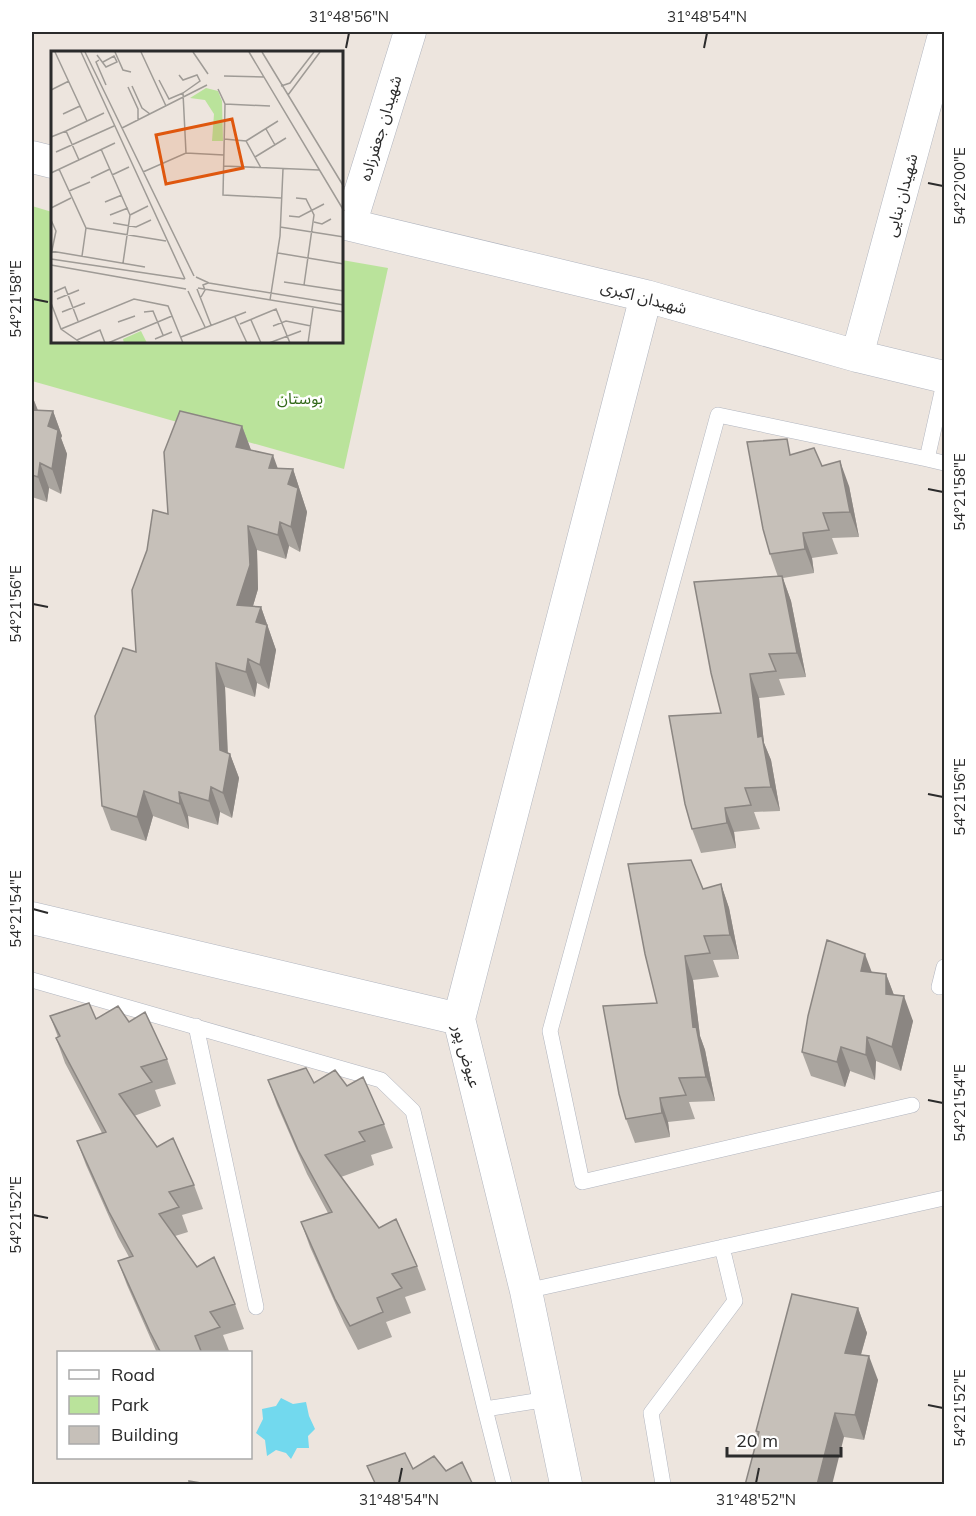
<svg xmlns="http://www.w3.org/2000/svg" width="976" height="1516" viewBox="0 0 976 1516" font-family="Mulish,'Noto Sans Arabic',sans-serif">
	<style>
		.green { fill: #bae39b }
		.water { fill: #72d9ee }
		.lines { fill: none; stroke-linecap: round; stroke-linejoin: round }
		.lane-casing { stroke: #b1b5bf; stroke-width: 16 }
		.street-casing { stroke: #b1b5bf; stroke-width: 33 }
		.lane { stroke: #fff; stroke-width: 15 }
		.street { stroke: #fff; stroke-width: 32 }
		.wall { fill: #aaa59f }
		.shaded-wall { fill: #8b8682 }
		.building { fill: #c6c0b9; stroke: #8b8682; stroke-width: 1.5 }
		.ticks { fill: none; stroke: #2b2b2b; stroke-width: 2 }
		.labels { text-anchor: middle; dominant-baseline: central; stroke-width: 5; stroke-linejoin: round; paint-order: stroke }
		.street-label { font-size: 16px; fill: #2b2b2b; stroke: #fff }
		.park-label { font-size: 16px; fill: #33691b; stroke: #fff }
		.inset-road { fill: none; stroke: #9f9b96; stroke-width: 1.5 }
		.view { fill: #df570e; fill-opacity: 0.15; stroke: #df570e; stroke-width: 3 }
		.inset-edge { fill: none; stroke: #2b2b2b; stroke-width: 3 }
		.neatline { fill: none; stroke: #2b2b2b; stroke-width: 2 }
		.ticks-label { font-size: 15px; text-anchor: middle; fill: #2b2b2b }
	</style>
	<rect width="100%" height="100%" fill="#ede5de"/>
	<path class="green" d="M32 206 52 212V342H342V260L388 268 344 469 32 381Z"/>
	<path class="water" d="M281 1398 293 1404 306 1402 309 1416 315 1429 308 1436 309 1448H297L291 1459 286 1453 276 1450 267 1456 265 1440 256 1433 263 1419 262 1409 276 1406Z"/>
	<g class="lines">
		<defs>
			<path id="lane" d="M927 459 944 463
				M32 980 381 1080 413 1111 485 1409 548 1399
				M939 987 944 967
				M196 1026 256 1307
				M912 1105 582 1182 550 1031 718 415 927 459 944 383
				M526 1291 944 1198
				M485 1409 504 1484
				M663 1484 651 1413 735 1301 722 1247"/>
			<path id="street" d="M32 157 52 162
				M342 223 646 296 857 356 944 377
				M350 225 410 32
				M857 356 944 35
				M32 918 459 1019
				M566 1484 526 1291 459 1019 646 296"/>
		</defs>
		<use href="#lane" class="lane-casing"/>
		<use href="#street" class="street-casing"/>
		<use href="#lane" class="lane"/>
		<use href="#street" class="street"/>
	</g>
	<path class="wall" d="M32 397 33 398 38 410 53 411 62 436 61 438 67 454 61 494 49 488 47 502 32 497Z
		M242 426 251 450 277 468 293 469 307 512 300 552 289 546 286 559 257 550 258 589 253 606 261 607 276 650 269 689 257 683 255 697 225 687 228 753 230 754 239 778 232 818 220 812 218 825 188 816 189 829 153 816 146 841 111 830 102 806 136 652 147 550 168 514Z
		M792 455 849 486 859 537 832 538 838 554 812 558 814 573 783 578 791 601 806 677 779 679 785 695 759 698 764 743 771 760 780 811 754 812 760 829 734 832 736 848 701 853 692 829 721 713 778 577 770 554Z
		M721 884 729 908 739 959 713 960 719 977 693 980 700 1036 705 1050 715 1101 689 1102 695 1119 668 1122 670 1137 635 1143 626 1119 703 889Z
		M871 972 886 974 894 995 913 1021 901 1071 876 1061 875 1080 850 1071 845 1087 811 1076 802 1052Z
		M50 1016 129 1022 167 1059 176 1084 155 1090 161 1106 134 1116 157 1147 194 1185 203 1209 182 1215 188 1232 175 1236 197 1267 235 1304 244 1329 223 1335 229 1351 225 1353H157L127 1285 118 1261 129 1257 118 1237 86 1165 77 1141 102 1133 65 1063 56 1038 58 1037Z
		M268 1080 347 1086 384 1124 393 1148 371 1155 374 1165 341 1177 379 1228 417 1266 426 1290 405 1297 411 1313 386 1322 392 1337 358 1350 344 1323 310 1247 301 1222 328 1213 307 1174 277 1105Z
		M858 1308 867 1333 861 1355 878 1380 864 1440 844 1437 757 1436 756 1431Z"/>
	<path class="shaded-wall" d="M33 398 42 422 32 416V403Z
		M53 411 62 436 61 438 67 454 61 494 52 469 48 426Z
		M242 426 251 450 236 447Z
		M273 455 282 480 269 468Z
		M840 461 849 486 859 537 850 512Z
		M40 463 49 488 47 502 38 477Z
		M293 469 307 512 300 552 291 527 288 484Z
		M280 522 289 546 286 559 278 535Z
		M248 526 257 550 258 589 246 629 237 605Z
		M803 533 812 558 814 573 805 549Z
		M782 576 791 601 806 677 797 653Z
		M261 607 276 650 269 689 260 665 256 622Z
		M248 659 257 683 255 697 246 672Z
		M216 663 225 687 228 764 230 754 239 778 232 818 223 793 220 750Z
		M750 674 759 698 764 743 771 760 780 811 771 787 758 737Z
		M211 787 220 812 218 825 209 801Z
		M144 791 153 816 146 841 137 817Z
		M179 792 188 816 189 829 180 804Z
		M725 808 734 832 736 848 727 823Z
		M721 884 729 908 739 959 730 935Z
		M865 954 874 978 861 971Z
		M685 956 693 980 700 1036 705 1050 715 1101 706 1077 693 1027Z
		M886 974 895 998 886 994Z
		M904 996 913 1021 901 1071 892 1047Z
		M867 1037 876 1061 875 1080 866 1055Z
		M841 1047 850 1071 845 1087 837 1062Z
		M660 1098 668 1122 670 1137 662 1113Z
		M858 1308 867 1333 854 1378 845 1353Z
		M869 1356 878 1380 864 1440 855 1415Z
		M835 1413 844 1437 832 1485H817Z"/>
	<path class="building" d="M32 410 53 411 48 426 58 430 52 469 40 463 38 477 32 475Z
		M180 411 242 426 236 447 273 455 269 468 293 469 288 484 298 488 291 527 280 522 278 535 248 526 250 565 237 605 261 607 256 622 267 625 260 665 248 659 246 672 216 663 220 750 230 754 223 793 211 787 209 801 179 792 180 804 144 791 137 817 102 806 95 716 123 648 136 652 132 590 147 550 153 510 168 514 164 452Z
		M787 439 790 455 814 448 822 466 840 461 850 512 823 513 829 530 803 533 805 549 770 554 763 529 747 442Z
		M782 576 797 653 769 654 776 671 750 674 758 737 762 736 771 787 745 788 751 805 725 808 727 823 692 829 685 804 669 716 721 713 711 673 694 582Z
		M691 860 703 889 721 884 730 935 704 936 710 953 685 956 693 1027 696 1026 706 1077 679 1078 686 1095 660 1098 662 1113 626 1119 619 1094 603 1006 657 1003 645 954 628 864Z
		M827 940 865 954 861 971 886 974V994L904 996 892 1047 867 1037 866 1055 841 1047 837 1062 802 1052 808 1016Z
		M89 1003 96 1019 118 1006 129 1022 145 1012 167 1059 141 1067 152 1082 119 1094 157 1147 173 1138 194 1185 169 1192 179 1207 159 1214 197 1267 214 1257 235 1304 210 1312 220 1327 195 1336 201 1351 197 1353H161L150 1332 118 1261 133 1256 109 1212 77 1141 106 1132 56 1038 60 1036 50 1016Z
		M306 1068 314 1083 335 1070 347 1086 363 1077 384 1124 359 1132 365 1141 325 1155 379 1228 396 1219 417 1266 392 1274 402 1288 377 1298 383 1312 350 1326 335 1299 301 1222 332 1212 298 1150 268 1080Z
		M792 1294 858 1308 845 1353 869 1356 855 1415 835 1413 817 1485H745L759 1432 756 1431Z
		M405 1453 413 1469 434 1456 446 1471 462 1462 473 1485H376L367 1466Z
		M189 1481 213 1485H189Z"/>
	<path class="ticks" d="M346 48 349 33M704 48 707 33M928 183 943 186M33 299 48 302M928 489 943 492M33 604 48 607M928 794 943 797M33 909 48 913M928 1100 943 1103M33 1215 48 1218M928 1405 943 1408M399 1483 402 1468M756 1483 759 1468"/>
	<g class="labels">
		<g class="street-label">
			<text transform="translate(380 128) rotate(-73)">شهیدان جعفرزاده</text>
			<text transform="translate(901 195) rotate(-75)">شهیدان بنایی</text>
			<text transform="translate(644 297) rotate(15)">شهیدان اکبری</text>
			<text transform="translate(467 1056) rotate(74)">عیوض پور</text>
		</g>
		<g class="park-label">
			<text x="300" y="398">بوستان</text>
		</g>
	</g>
	<g transform="translate(51 51)">
		<rect width="292" height="292" fill="#ede5de"/>
		<path d="M155 37 167 40 171 50 172 90H161L163 63 154 49 139 47ZM90 280 96 292H73L72 288Z" fill="#bae39b"/>
		<path class="inset-road" d="M4 1 36 70M30 1 134 228M34 1 143 225M64 1 72 19 80 21M90 1 115 55M142 1 157 23M198 1 293 160M211 1 293 136M46 4 55 16 66 11 63 5 52 11M48 9 45 11 55 34M128 24 132 29 146 24 149 30 132 42 135 102M173 25 213 26M108 29 118 48 132 42M81 35 91 57 99 63M230 35 239 32 263 1M77 36 87 58V69M167 38 174 53 172 144 230 147M0 39 18 30M237 44 269 1M174 53 219 55M12 63 29 55M71 77 156 34M215 78 224 94M15 80 53 62M0 86 15 80 28 109M173 88 195 90 210 117M195 90 227 70M50 98 79 164 72 212M5 101 63 75M204 106 235 87M172 115 268 119M8 118 35 177 115 190M92 121 135 102 173 104M0 122 64 92M61 124 78 116M40 127 59 118M18 140 39 131M245 147 255 148 263 164 253 234M54 151 71 144M0 157 20 147M59 164 77 157M79 164 97 155M238 165 248 166 273 153M0 169 5 180 0 204M263 171 271 173 280 168M62 172 85 176 100 169M229 176 293 186M0 200 94 216M227 202 293 213M31 205 35 177M0 208 134 228M0 214 135 238M145 226 158 232 293 254M233 231 293 240M147 237 293 261M146 238 160 274M137 240 154 276M3 241 14 236 27 270M150 246 154 239 152 234 157 232M6 248 28 239M219 249 229 185 232 118M0 252 10 278 30 292M11 261 34 252M93 261 102 260 112 284M184 266 196 292M200 269 210 292M67 271 84 265M189 273 225 258 239 292M222 275 235 270 260 275M10 278 83 248 117 255 132 292M130 286 195 261M104 288 121 281M26 289 49 279 54 292M57 292 121 265M218 292 250 280M257 292 262 257"/>
		<path class="view" d="M181 68 192 117 115 133 105 84Z"/>
		<rect width="292" height="292" class="inset-edge"/>
	</g>
	<rect width="976" height="1516" fill="none" stroke="#ffffff" stroke-width="66"/>
	<rect x="57" y="1351" width="195" height="108" fill="#ffffff" stroke="#aaaaaa" stroke-width="1.5"/>
	<rect x="69" y="1370" width="30" height="9" fill="#ffffff" stroke="#aaaaaa" stroke-width="1.5"/>
	<text x="111" y="1381" font-size="18" fill="#2b2b2b">Road</text>
	<rect x="69" y="1396" width="30" height="18" fill="#bae39b" stroke="#aaaaaa" stroke-width="1.5"/>
	<text x="111" y="1411" font-size="18" fill="#2b2b2b">Park</text>
	<rect x="69" y="1426" width="30" height="18" fill="#c6c0b9" stroke="#aaaaaa" stroke-width="1.5"/>
	<text x="111" y="1441" font-size="18" fill="#2b2b2b">Building</text>
	<path d="M727 1447v9h114v-9" fill="none" stroke="#2b2b2b" stroke-width="3"/>
	<text x="736" y="1447" font-size="18" fill="#2b2b2b" stroke="#ffffff" stroke-width="4.5" paint-order="stroke">20 m</text>
	<rect x="33" y="33" width="910" height="1450" class="neatline"/>
	<g class="ticks-label">
		<text x="349" y="22">31°48'56"N</text>
		<text x="707" y="22">31°48'54"N</text>
		<text transform="translate(960 186) rotate(-90)" y="5">54°22'00"E</text>
		<text transform="translate(16 299) rotate(-90)" y="5">54°21'58"E</text>
		<text transform="translate(960 492) rotate(-90)" y="5">54°21'58"E</text>
		<text transform="translate(16 604) rotate(-90)" y="5">54°21'56"E</text>
		<text transform="translate(960 797) rotate(-90)" y="5">54°21'56"E</text>
		<text transform="translate(16 909) rotate(-90)" y="5">54°21'54"E</text>
		<text transform="translate(960 1103) rotate(-90)" y="5">54°21'54"E</text>
		<text transform="translate(16 1215) rotate(-90)" y="5">54°21'52"E</text>
		<text transform="translate(960 1408) rotate(-90)" y="5">54°21'52"E</text>
		<text x="399" y="1505">31°48'54"N</text>
		<text x="756" y="1505">31°48'52"N</text>
	</g>
</svg>
